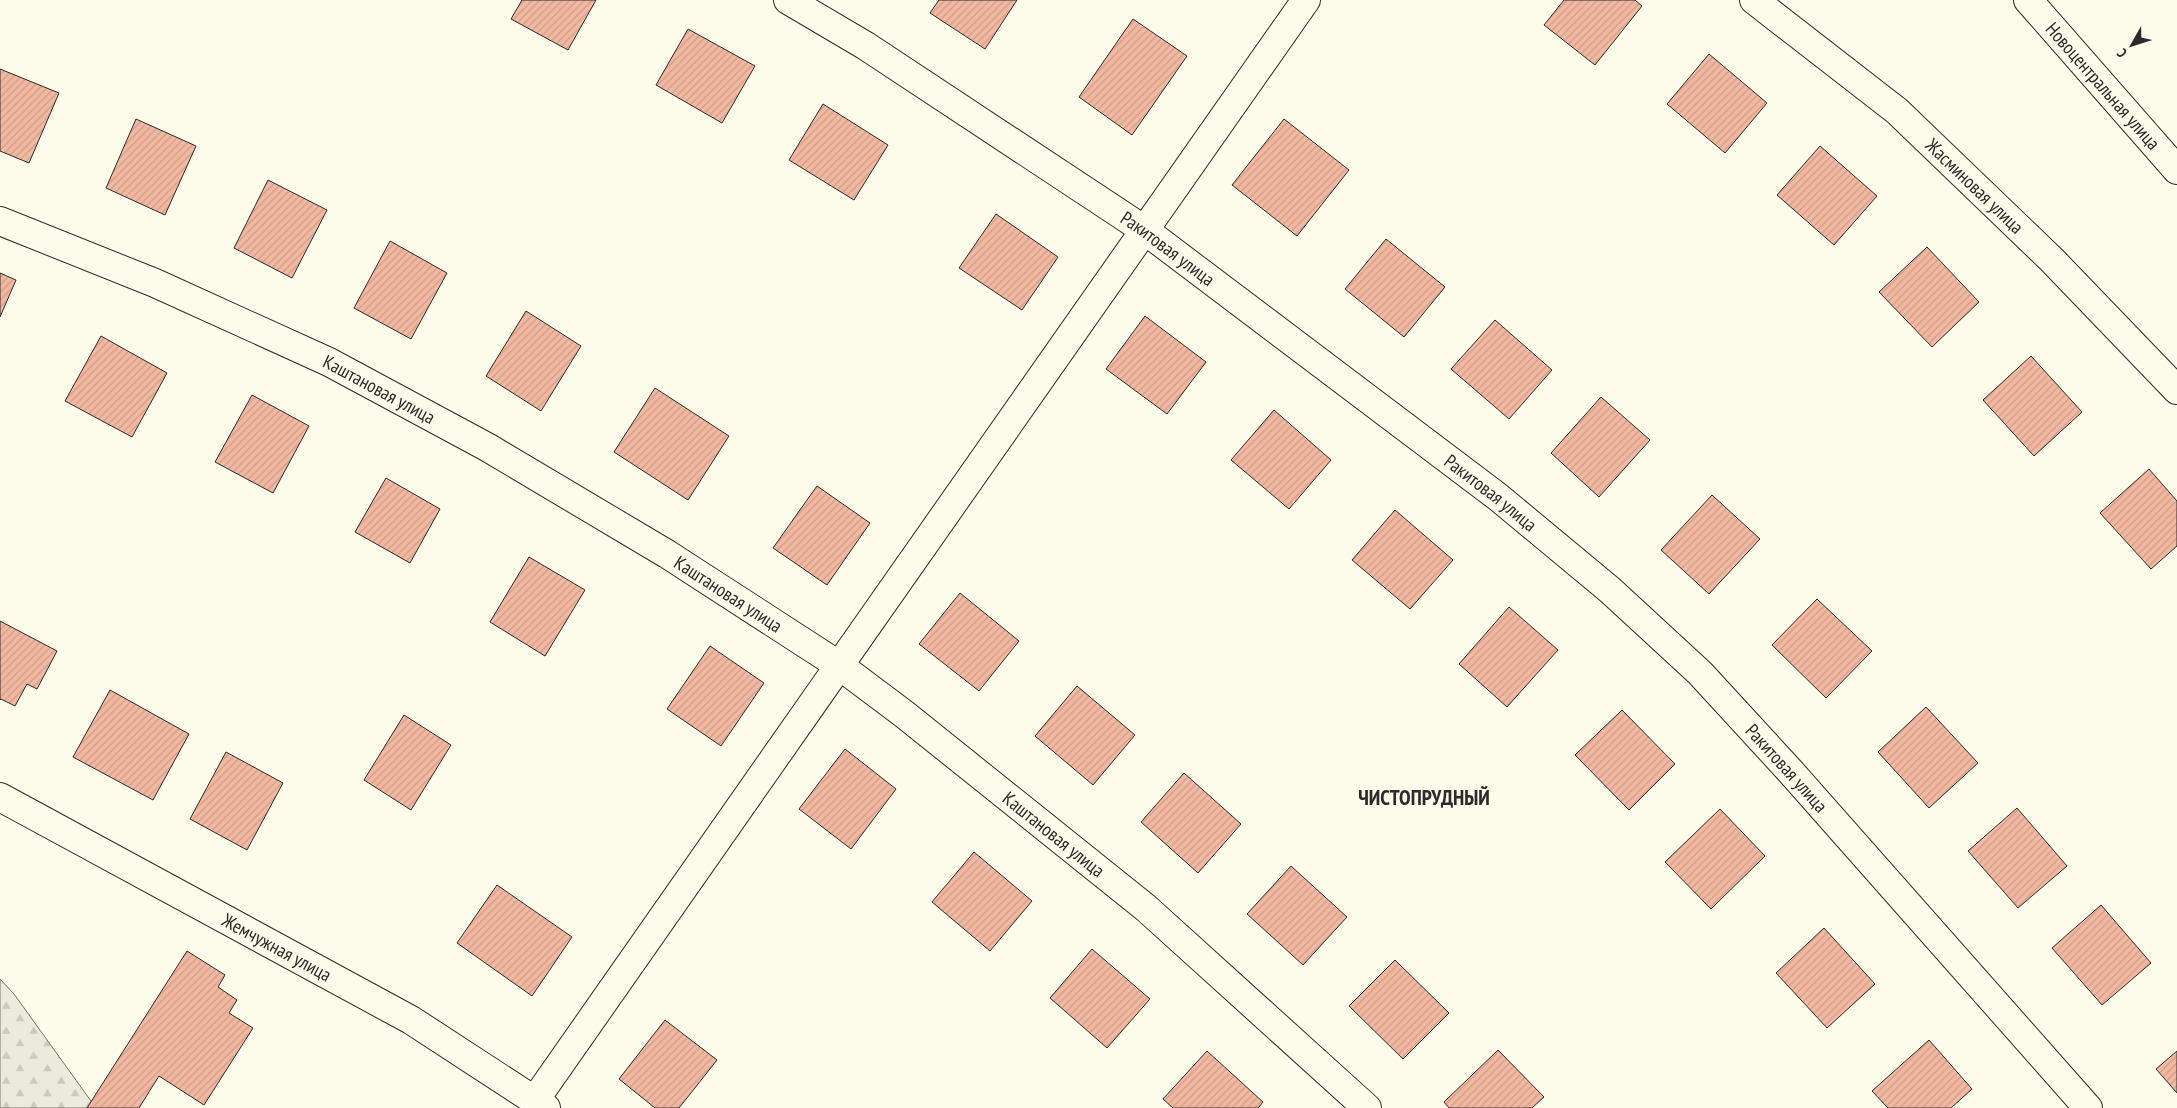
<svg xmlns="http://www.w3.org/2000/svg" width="2177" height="1108" viewBox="0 0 2177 1108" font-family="'PT Sans Narrow',sans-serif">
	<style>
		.forest { fill: url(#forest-firs); stroke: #74746e }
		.building { fill: url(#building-hatch); stroke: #2b2b2b }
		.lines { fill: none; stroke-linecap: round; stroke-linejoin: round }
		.street-casing { stroke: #2b2b2b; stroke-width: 30 }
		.street { stroke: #fdfbea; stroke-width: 28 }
		.labels { text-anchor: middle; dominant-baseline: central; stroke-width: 4; stroke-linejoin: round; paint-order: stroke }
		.street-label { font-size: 19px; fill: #2b2b2b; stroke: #fdfbea }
		.quarter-label { font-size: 21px; font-weight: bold; fill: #2b2b2b; stroke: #fdfbea }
	</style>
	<defs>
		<pattern id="forest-firs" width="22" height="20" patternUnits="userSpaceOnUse" patternTransform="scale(1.25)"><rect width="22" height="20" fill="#ecebdb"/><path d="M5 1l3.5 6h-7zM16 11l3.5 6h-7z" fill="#cbcabc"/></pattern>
		<pattern id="building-hatch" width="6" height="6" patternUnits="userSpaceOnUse" patternTransform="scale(1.25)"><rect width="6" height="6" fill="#f2b8a0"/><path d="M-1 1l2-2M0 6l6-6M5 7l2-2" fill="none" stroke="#d09e8a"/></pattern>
	</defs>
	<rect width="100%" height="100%" fill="#fdfbea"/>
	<path class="forest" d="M0 979 14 994 96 1108H0Z"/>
	<path class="building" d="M522 0H596L568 50 511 19Z
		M939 0H1017L985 49 930 13Z
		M1564 0H1635L1642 6 1595 65 1544 25Z
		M1133 19 1187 56 1132 135 1079 97Z
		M688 29 755 66 722 123 656 85Z
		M1709 54 1767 103 1725 153 1667 104Z
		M0 69 59 93 29 163 0 151Z
		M823 104 888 145 854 200 789 160Z
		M136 119 196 146 165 215 106 188Z
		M1284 119 1349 170 1297 236 1232 185Z
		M1820 146 1877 196 1834 245 1777 195Z
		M268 180 327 210 292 278 234 248Z
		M996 214 1058 257 1022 310 959 268Z
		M1386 239 1445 287 1404 337 1345 289Z
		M390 241 447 273 411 339 354 308Z
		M1927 247 1979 302 1932 347 1879 292Z
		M0 273 16 280 0 317Z
		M526 311 581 346 541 411 486 376Z
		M1145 316 1206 362 1167 414 1106 369Z
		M1495 320 1552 370 1509 419 1451 369Z
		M101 336 167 373 132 437 65 401Z
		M2031 356 2082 412 2034 456 1983 400Z
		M655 388 729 436 688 500 614 452Z
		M252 395 309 426 273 493 215 462Z
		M1601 397 1650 440 1599 497 1551 453Z
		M1274 410 1331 460 1289 509 1231 460Z
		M2149 469 2177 501V546L2151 569 2100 513Z
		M386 478 440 509 410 563 355 532Z
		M817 486 870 523 827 585 773 548Z
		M1712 495 1760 539 1709 594 1661 550Z
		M1395 510 1453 560 1410 609 1352 560Z
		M529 557 585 590 545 656 490 622Z
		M960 593 1019 641 979 691 919 644Z
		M1817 599 1872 651 1826 698 1772 645Z
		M1509 607 1558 650 1507 707 1459 664Z
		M0 621 57 651 37 689 27 684 15 706 1 699 0 700Z
		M710 646 764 683 721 746 667 709Z
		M1077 686 1135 735 1093 785 1035 736Z
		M110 690 189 734 153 800 73 757Z
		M1926 707 1978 763 1929 808 1878 752Z
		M1622 710 1675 764 1629 810 1575 755Z
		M404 715 451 745 411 810 364 780Z
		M845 749 896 789 851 849 799 809Z
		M226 752 283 783 247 850 190 819Z
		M1184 773 1241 824 1198 873 1141 822Z
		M2017 808 2067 866 2018 908 1968 851Z
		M1720 809 1765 856 1711 909 1665 862Z
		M974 852 1032 901 990 951 932 902Z
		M1291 866 1347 917 1303 965 1247 914Z
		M497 885 572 937 532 996 457 943Z
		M2101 905 2151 963 2102 1005 2052 948Z
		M1824 928 1875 984 1827 1028 1776 973Z
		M1092 949 1150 999 1107 1048 1050 998Z
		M187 951 225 975 218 987 237 1000 229 1013 253 1028 204 1105 159 1076 139 1108H87Z
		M1395 960 1449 1013 1403 1059 1349 1006Z
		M665 1020 717 1060 679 1108H655L619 1079Z
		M1929 1040 1972 1089 1951 1108H1888L1872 1091Z
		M1498 1050 1544 1097 1532 1108H1449L1444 1102Z
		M1207 1051 1263 1102 1258 1108H1173L1163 1099Z
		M2177 1051V1093L2156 1069Z"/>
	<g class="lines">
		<defs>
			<g id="street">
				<path id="s1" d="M788 0 866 46 1143 229 1498 497 1610 590 1700 673 1791 772 2088 1108"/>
				<path id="s2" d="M1754 0 1897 111 2052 260 2177 390"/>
				<path id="s3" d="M2028 0 2177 170"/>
				<path id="s4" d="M0 221 155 283 329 362 487 447 667 554 840 666 904 714 1146 908 1367 1108"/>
				<path id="s5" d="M0 797 411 1020 546 1108"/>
				<path d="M535 1100C793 734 1046 365 1306 0"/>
			</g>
		</defs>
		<use href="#street" class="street-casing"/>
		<use href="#street" class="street"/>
	</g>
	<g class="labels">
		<g class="street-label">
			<text stroke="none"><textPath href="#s3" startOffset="114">Новоцентральная улица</textPath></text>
			<text stroke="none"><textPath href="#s2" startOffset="289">Жасминовая улица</textPath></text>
			<text stroke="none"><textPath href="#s1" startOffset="454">Ракитовая улица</textPath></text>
			<text stroke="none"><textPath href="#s4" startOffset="415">Каштановая улица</textPath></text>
			<text stroke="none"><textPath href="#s1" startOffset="859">Ракитовая улица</textPath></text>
			<text stroke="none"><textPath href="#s4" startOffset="820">Каштановая улица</textPath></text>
			<text stroke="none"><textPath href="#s1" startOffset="1264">Ракитовая улица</textPath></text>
			<text stroke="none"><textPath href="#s4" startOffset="1225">Каштановая улица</textPath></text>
			<text stroke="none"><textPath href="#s5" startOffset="315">Жемчужная улица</textPath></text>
		</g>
		<g class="quarter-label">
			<text x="1424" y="797">ЧИСТОПРУДНЫЙ</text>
		</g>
	</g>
	<g transform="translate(2132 45) rotate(231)" stroke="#fdfbea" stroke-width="4" paint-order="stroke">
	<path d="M0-4L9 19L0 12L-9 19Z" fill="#2b2b2b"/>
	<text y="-8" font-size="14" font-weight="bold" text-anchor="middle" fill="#2b2b2b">С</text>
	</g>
</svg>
